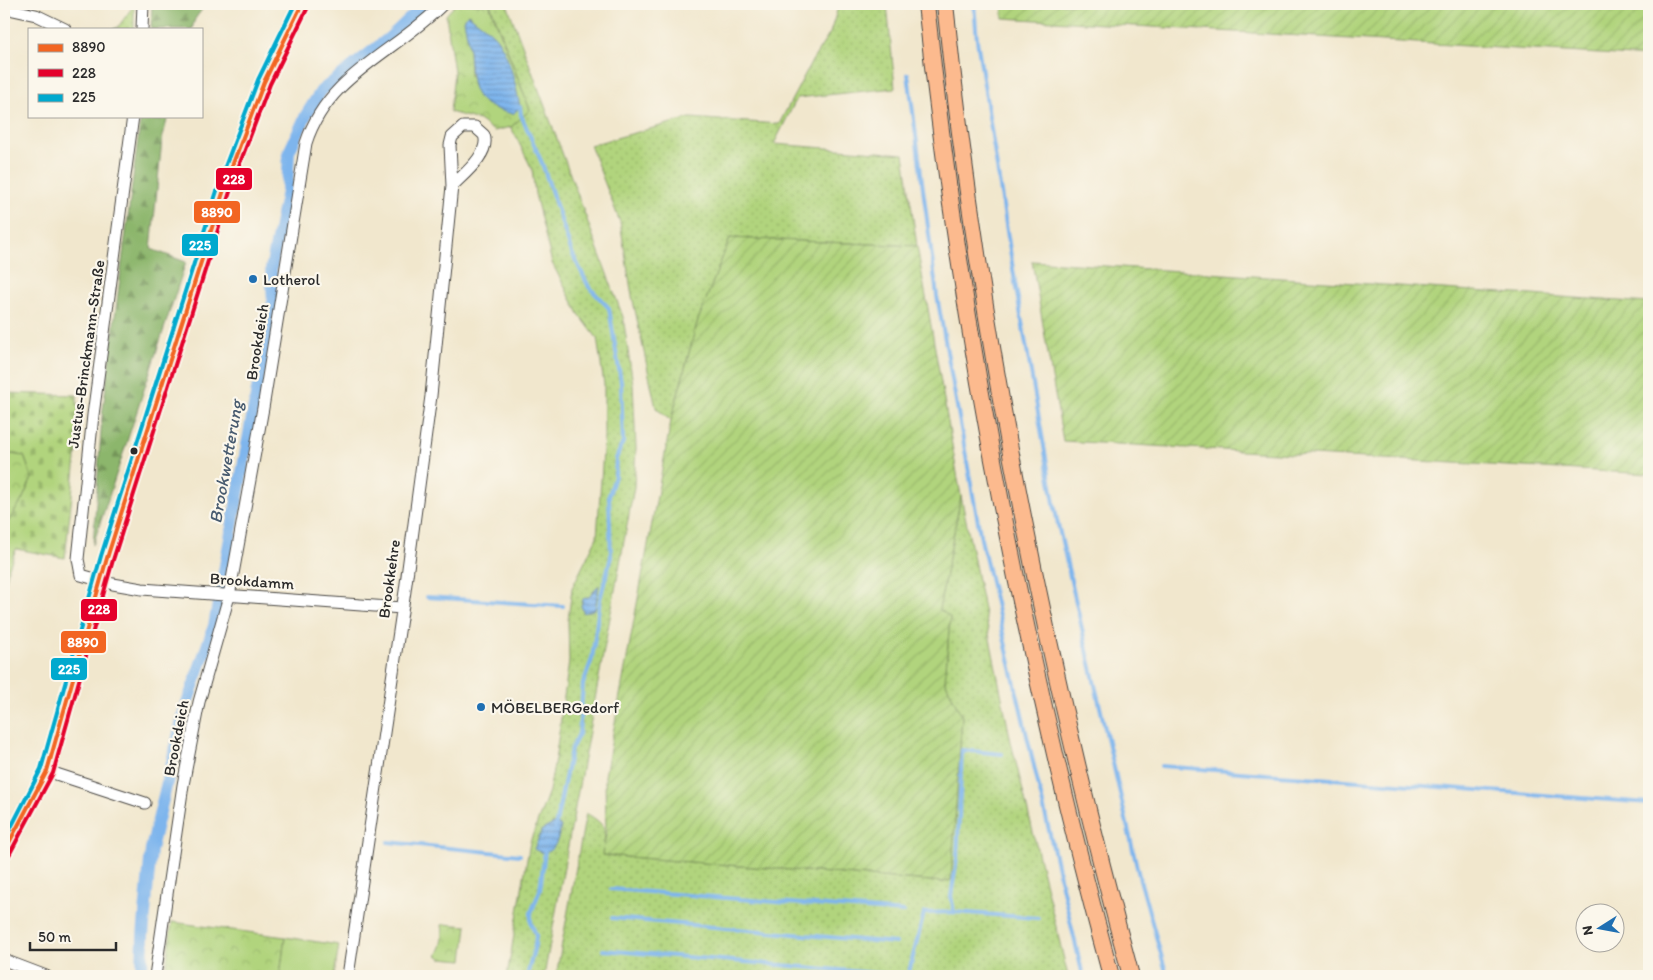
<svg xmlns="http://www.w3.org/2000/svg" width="1653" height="980" viewBox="0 0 1653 980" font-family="Itim,sans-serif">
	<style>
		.grass { fill: url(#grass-dots); stroke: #6e8054 }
		.forest { fill: url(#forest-firs); stroke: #5c704c }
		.cemetery { fill: url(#cemetery-stones); stroke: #6e8054 }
		.park { fill: url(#park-crowns); stroke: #6e8054; fill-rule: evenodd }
		.garden { fill: url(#garden-furrows); stroke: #6e8054 }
		.pitch { fill: #b1d47d; stroke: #6e8054 }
		.water { fill: url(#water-rules); stroke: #54708c }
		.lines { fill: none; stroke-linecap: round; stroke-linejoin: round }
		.stream { stroke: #7eb5ed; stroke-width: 4 }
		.canal { stroke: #7eb5ed; stroke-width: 12 }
		.minor-casing { stroke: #494743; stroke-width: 13 }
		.major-casing { stroke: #494743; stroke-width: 16 }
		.highway-casing { stroke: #494743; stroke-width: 18 }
		.minor { stroke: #fff; stroke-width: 11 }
		.major { stroke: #fcba8e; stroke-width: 14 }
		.highway { stroke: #fcba8e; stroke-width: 16 }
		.bus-1-casing { stroke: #fbf7ec; stroke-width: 8 }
		.bus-2-casing { stroke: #fbf7ec; stroke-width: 8 }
		.bus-3-casing { stroke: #fbf7ec; stroke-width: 8 }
		.bus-1 { stroke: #f26522; stroke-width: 4 }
		.bus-2 { stroke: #e4002b; stroke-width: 4 }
		.bus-3 { stroke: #00a9ce; stroke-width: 4 }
		.poi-dot { fill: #1f6fb2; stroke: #fbf7ec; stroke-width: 2 }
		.bus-dot { fill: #2b2b2b; stroke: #fbf7ec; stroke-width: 2 }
		.labels { text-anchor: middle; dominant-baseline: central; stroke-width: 4.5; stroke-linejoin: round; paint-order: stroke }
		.poi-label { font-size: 16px; fill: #2b2b2b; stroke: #fbf7ec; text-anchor: start }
		.street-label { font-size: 16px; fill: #2b2b2b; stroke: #fbf7ec }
		.water-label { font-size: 18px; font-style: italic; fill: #485b6f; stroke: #fbf7ec }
		.line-badge { stroke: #fbf7ec; stroke-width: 2 }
		.badge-label { font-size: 14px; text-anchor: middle; font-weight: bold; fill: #fff }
	</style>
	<defs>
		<pattern id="grass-dots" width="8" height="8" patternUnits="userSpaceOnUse" patternTransform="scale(1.25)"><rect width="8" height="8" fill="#b1d47d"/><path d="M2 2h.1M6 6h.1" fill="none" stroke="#98b66c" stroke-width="1.8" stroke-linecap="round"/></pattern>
		<pattern id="forest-firs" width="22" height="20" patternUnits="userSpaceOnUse" patternTransform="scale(1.25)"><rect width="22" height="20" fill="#8cb66c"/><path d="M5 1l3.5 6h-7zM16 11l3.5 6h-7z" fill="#739459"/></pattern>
		<pattern id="cemetery-stones" width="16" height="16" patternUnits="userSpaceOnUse" patternTransform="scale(1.25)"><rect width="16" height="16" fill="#b1d47d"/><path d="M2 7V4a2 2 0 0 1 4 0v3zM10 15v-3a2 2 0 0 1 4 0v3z" fill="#98b66c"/></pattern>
		<pattern id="park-crowns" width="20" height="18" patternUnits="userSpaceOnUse" patternTransform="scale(1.25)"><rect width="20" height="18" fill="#b1d47d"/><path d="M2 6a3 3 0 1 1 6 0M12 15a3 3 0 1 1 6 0" fill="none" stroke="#98b66c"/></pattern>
		<pattern id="garden-furrows" width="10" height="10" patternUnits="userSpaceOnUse" patternTransform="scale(1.25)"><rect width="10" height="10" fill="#b1d47d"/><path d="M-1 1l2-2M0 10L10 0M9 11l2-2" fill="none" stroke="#98b66c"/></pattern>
		<pattern id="water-rules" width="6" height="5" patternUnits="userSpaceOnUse" patternTransform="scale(1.25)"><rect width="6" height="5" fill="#7eb5ed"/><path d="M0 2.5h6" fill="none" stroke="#6793c0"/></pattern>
	</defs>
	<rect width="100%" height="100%" fill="#fbf7ec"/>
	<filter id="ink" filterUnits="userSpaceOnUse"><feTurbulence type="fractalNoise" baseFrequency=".02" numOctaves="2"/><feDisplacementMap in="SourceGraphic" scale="10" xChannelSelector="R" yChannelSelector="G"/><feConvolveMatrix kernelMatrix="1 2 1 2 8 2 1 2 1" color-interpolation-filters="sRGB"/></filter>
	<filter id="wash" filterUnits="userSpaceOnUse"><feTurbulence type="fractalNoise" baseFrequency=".0096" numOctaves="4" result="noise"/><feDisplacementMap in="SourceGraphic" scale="20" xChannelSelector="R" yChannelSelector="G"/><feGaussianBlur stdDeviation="1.12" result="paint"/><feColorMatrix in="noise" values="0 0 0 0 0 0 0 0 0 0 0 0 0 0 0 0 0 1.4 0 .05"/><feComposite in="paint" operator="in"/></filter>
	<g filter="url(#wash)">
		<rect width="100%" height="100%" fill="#f1e7cd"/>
		<path class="grass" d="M490 4H507L623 317 633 384 636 448 634 487 544 976H507L530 842 549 791 556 754 569 661 568 620 572 588 597 537 604 437V384L597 338 579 314 552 263 535 194 532 169 511 127 530 110Z
			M839 4H887L895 88 797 98 774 144 904 154 917 246 730 238 697 323 671 421 656 408 632 296 620 222 590 145 690 118 779 124 812 61 830 33Z
			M134 5V29H113L118 27Z
			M961 496 1011 742 1068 976H556L586 813C610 827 605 831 603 855L944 882 951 880 962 717 945 681 950 618 939 609Z"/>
		<path class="forest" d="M152 4H206L195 19 192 29H151Z
			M141 116H168L162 140 151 249 186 262 93 545 102 417Z"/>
		<path class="cemetery" d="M4 393 77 395V406L81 413 65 558 16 549 8 570 4 591V528L22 500 32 478 24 456 4 453Z"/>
		<path class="park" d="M456 4H489L530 110 511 127 494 131 479 120 450 112 454 72 446 15ZM468 14 497 39 516 87 470 76Z
			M4 453 24 456 32 478 22 500 4 528Z
			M172 922 285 937 280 976H165Z
			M444 924 467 926 463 960 441 958 437 955C443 945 444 937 442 925Z"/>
		<path class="garden" d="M1002 4H1649V57L1003 18Z
			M730 238 917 246 961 496 939 609 950 617 945 681 962 717 951 880 944 882 602 855 606 834 605 776 671 421 697 323Z
			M1032 261 1649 303V474L1063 441Z"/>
		<path class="pitch" d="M285 937 339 945 334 976H280Z"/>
		<path class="water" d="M468 14C477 22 491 30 498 40 510 58 516 86 520 107L513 114C470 104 472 90 469 50 468 40 466 30 464 20Z
			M599 585 595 609 584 613 581 606 583 599 589 597Z
			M555 823 561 826C558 842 552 860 534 849L542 830Z"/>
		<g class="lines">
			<path class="stream" d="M974 4 977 40 1015 282 1057 520 1139 876 1167 976
				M908 74 937 296 981 539 1083 976
				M520 107 521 115 542 163 572 253 589 287 609 308 621 382 623 442 616 459 615 476 609 495 611 557 600 599 592 659 583 684 579 734 571 749 555 828
				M427 597 563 606
				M1161 766 1649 803
				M388 842 520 855
				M611 889 904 912
				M954 912 951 896 957 859 962 750 1002 754
				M612 918 896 943
				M603 950 886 974
				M598 974 627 976
				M527 976 535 945 536 935 531 923V913L540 890 545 850
				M908 976 924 913 954 912 1038 918"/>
			<path class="canal" d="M142 976 143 936 151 849 184 712 214 626 273 302 271 269 287 191 289 152 306 115 321 91 389 38 425 4"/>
		</g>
	</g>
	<g filter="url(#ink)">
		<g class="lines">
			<defs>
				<path id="minor" d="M4 8 36 15 65 29
					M142 29 143 4
					M133 116 93 415 78 559 81 575 113 584 142 589 402 608
					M47 771 145 803
					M4 960 46 976
					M155 976 183 785 199 702 229 596 263 408 306 143C328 74 395 53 443 4
					M348 976 405 591 431 396 452 186 450 145 452 137 463 127H475L484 135C491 153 464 174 452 186"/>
				<path id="major" d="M4 852 17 831 47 771 81 655 107 558 229 174 264 82 302 4"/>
				<path id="highway" d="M926 4C961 332 1025 658 1111 976
					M945 4C979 332 1045 658 1131 976"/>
			</defs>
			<use href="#minor" class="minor-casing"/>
			<use href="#major" class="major-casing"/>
			<use href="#highway" class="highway-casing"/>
			<use href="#minor" class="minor"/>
			<use href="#major" class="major"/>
			<use href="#highway" class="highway"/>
			<defs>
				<path id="bus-1" d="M4 852 47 771 107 558 229 174 264 82 302 4"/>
				<path id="bus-2" d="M9 855 53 773 113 560 235 176 270 84 308 7"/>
				<path id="bus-3" d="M4 841 41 769 101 556 223 172 258 80 295 4"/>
			</defs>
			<use href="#bus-1" class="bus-1-casing"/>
			<use href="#bus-2" class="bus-2-casing"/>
			<use href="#bus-3" class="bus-3-casing"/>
			<use href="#bus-1" class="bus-1"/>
			<use href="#bus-2" class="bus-2"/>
			<use href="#bus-3" class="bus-3"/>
		</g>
	</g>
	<g class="poi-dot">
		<circle cx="253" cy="279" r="5"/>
		<circle cx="481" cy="707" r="5"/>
	</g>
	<circle class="bus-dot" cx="134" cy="451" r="4.5"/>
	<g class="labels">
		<g class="poi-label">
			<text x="263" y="279">Lotherol</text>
			<text x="491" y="707">MÖBELBERGedorf</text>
		</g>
		<g class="street-label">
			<text transform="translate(257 342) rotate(-81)">Brookdeich</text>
			<text transform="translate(86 354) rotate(-82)">Justus-Brinckmann-Straße</text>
			<text transform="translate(389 579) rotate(-82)">Brookkehre</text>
			<text transform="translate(252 581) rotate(4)">Brookdamm</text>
			<text transform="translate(176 738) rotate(-79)">Brookdeich</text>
		</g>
		<g class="water-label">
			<text transform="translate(226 462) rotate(-80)">Brookwetterung</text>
		</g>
	</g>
	<g class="line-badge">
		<rect x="215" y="167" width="38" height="24" rx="5" fill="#e4002b"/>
		<rect x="193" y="200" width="48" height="24" rx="5" fill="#f26522"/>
		<rect x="181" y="233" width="38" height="24" rx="5" fill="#00a9ce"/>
		<rect x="80" y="598" width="38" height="24" rx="5" fill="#e4002b"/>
		<rect x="60" y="630" width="47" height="24" rx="5" fill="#f26522"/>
		<rect x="50" y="657" width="38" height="24" rx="5" fill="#00a9ce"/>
	</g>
	<g class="badge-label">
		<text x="234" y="184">228</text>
		<text x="217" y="217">8890</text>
		<text x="200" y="250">225</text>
		<text x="99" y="614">228</text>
		<text x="83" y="647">8890</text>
		<text x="69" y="674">225</text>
	</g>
	<rect width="1653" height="980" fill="none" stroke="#fbf7ec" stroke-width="20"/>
	<rect x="28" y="28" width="175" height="90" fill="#fbf7ec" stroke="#a8a59f"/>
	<rect x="38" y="44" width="25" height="8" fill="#f26522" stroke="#a8a59f"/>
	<text x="72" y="52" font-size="15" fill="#2b2b2b">8890</text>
	<rect x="38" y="69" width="25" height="8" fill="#e4002b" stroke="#a8a59f"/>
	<text x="72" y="78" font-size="15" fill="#2b2b2b">228</text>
	<rect x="38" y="94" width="25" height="8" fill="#00a9ce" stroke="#a8a59f"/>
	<text x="72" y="102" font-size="15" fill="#2b2b2b">225</text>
	<g transform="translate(1600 928) rotate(259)"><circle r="24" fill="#fbf7ec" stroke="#a8a59f"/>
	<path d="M0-4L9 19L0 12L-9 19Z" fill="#1f6fb2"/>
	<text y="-8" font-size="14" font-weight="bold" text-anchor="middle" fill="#2b2b2b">N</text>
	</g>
	<path d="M30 942v8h86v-8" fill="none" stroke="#2b2b2b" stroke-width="2.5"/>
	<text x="38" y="942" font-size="15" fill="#2b2b2b" stroke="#fbf7ec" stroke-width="4" paint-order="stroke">50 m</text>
</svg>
